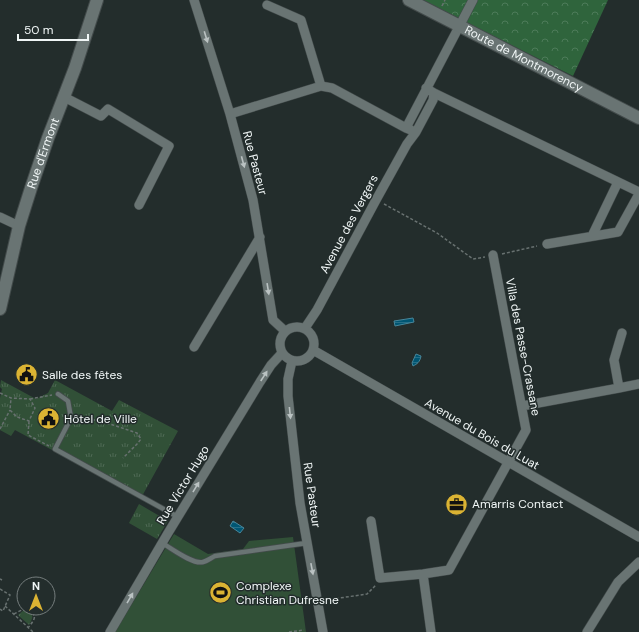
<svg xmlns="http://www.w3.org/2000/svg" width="639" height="632" viewBox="0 0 639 632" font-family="'DM Sans',sans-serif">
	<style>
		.grass { fill: url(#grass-tufts) }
		.forest { fill: url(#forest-crowns) }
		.pitch { fill: #315037 }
		.water { fill: url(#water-rules); stroke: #48869a }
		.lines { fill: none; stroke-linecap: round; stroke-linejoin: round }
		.lane-casing { stroke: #434b4b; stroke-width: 6 }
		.street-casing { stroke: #434b4b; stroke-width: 10 }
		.secondary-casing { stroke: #434b4b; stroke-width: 14 }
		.path { stroke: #687170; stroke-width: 1.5; stroke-dasharray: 3 2; stroke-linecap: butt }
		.lane { stroke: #697473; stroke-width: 4.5 }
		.street { stroke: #697473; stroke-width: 9 }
		.secondary { stroke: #697473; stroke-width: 12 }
		.oneway { fill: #bac2c2 }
		.labels { text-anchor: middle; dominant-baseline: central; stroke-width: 3; stroke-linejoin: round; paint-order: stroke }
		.street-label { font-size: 12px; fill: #f0f6f6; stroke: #232d2c }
		.poi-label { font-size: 12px; fill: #f0f6f6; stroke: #232d2c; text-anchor: start }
	</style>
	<defs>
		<pattern id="grass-tufts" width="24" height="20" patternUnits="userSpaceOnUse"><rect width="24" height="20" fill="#315037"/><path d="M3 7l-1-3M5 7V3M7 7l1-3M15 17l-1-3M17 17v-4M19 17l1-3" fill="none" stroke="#4f6a55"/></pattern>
		<pattern id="forest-crowns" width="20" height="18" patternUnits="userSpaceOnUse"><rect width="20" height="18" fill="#2f643c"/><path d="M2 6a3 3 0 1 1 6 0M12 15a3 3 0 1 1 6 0" fill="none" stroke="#4d7b59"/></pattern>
		<pattern id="water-rules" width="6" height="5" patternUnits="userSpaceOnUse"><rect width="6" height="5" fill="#005673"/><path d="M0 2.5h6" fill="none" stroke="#266f88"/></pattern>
	</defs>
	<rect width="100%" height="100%" fill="#232d2c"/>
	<path class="grass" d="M1 380 36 399 48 393 55 380 112 411 119 400 178 431 141 498 15 430 11 436 0 430V398L2 389 0 387Z
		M139 504 168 521 157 539 129 523Z
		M24 610C34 614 34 616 29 625L18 615Z"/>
	<path class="forest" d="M421 0H608L573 76Z"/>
	<path class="pitch" d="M174 534 208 554 243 549 249 541 293 537 306 632H115Z"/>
	<path class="water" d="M413 318 414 322 395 326 394 321Z
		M416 354 421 356C420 362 417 364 413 366L412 363Z
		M233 521 244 528 240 533 230 526Z"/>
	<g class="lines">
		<defs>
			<path id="lane" d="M58 394 68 401 71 418 55 449 178 517
				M162 543C171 548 193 565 203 562 207 561 211 558 215 556L307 543"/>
			<path id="street" d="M194 0 230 114 253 200 273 320 285 331
				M267 5 301 20 321 86
				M434 93 639 192
				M64 97 101 116 108 109 169 146 139 205
				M230 114 321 86 332 88 406 128
				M411 130 406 128 473 0
				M0 217 19 226
				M592 236 618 182
				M547 244 618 232 639 194
				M280 344a17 17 0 1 1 34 0a17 17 0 1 1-34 0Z
				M305 328 317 310 376 200 407 144 416 132 433 100 434 93 426 88
				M194 347 260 237
				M313 350 639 537
				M292 361 288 379V396L300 503 323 632
				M619 388 639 384
				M522 406 619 388 614 360 622 333
				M371 521 380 578 423 574 449 570 526 430 493 255
				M423 574 431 632
				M110 632 168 533 260 382 271 365 282 353
				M587 632 618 582 639 562"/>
			<g id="secondary">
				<path id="s1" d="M409 0 639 118"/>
				<path id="s2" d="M0 309 19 226 31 188 48 138 75 68 97 0"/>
			</g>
		</defs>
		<use href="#lane" class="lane-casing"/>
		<use href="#street" class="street-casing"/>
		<use href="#secondary" class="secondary-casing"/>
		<path class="path" d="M442 6 445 0
			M384 204 437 233 473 259 485 257
			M502 254 537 246
			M0 393 11 398 30 399 35 408 29 421 17 417 10 410 11 398
			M30 399 52 395
			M77 419 95 420 113 425 137 433 141 439 137 444 123 458
			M29 421 28 435 49 446
			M0 429 10 410
			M0 579 2 580
			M0 589 10 595 3 611 0 609
			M326 600 367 594 376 585
			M5 606 33 632
			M14 614C20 611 26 606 32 613 34 615 35 616 34 619 33 622 30 625 28 628
			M289 632 304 630"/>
		<use href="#lane" class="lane"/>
		<use href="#street" class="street"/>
		<use href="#secondary" class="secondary"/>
	</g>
	<defs><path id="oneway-solid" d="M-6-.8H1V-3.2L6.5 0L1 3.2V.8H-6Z"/></defs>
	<g class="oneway">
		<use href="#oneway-solid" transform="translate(206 37) rotate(73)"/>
		<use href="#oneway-solid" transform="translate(243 162) rotate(75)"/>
		<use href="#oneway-solid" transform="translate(268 289) rotate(81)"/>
		<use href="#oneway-solid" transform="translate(264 376) rotate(-57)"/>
		<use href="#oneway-solid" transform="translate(290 413) rotate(84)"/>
		<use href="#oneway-solid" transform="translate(196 487) rotate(-59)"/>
		<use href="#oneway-solid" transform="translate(312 569) rotate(79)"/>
		<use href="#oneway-solid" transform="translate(130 598) rotate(-60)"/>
	</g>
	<defs>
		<symbol id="civic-disc" viewBox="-11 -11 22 22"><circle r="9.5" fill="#dbb333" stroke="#232d2c"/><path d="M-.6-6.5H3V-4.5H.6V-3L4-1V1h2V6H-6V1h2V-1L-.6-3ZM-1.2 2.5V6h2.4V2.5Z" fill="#111"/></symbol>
		<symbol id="office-disc" viewBox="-11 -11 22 22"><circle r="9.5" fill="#dbb333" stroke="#232d2c"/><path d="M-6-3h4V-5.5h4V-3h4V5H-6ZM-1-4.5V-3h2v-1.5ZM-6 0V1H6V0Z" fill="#111"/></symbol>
		<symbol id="stadium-disc" viewBox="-11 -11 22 22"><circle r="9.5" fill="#dbb333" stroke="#232d2c"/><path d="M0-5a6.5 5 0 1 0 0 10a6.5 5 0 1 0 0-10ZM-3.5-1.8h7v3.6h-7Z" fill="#111"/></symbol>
	</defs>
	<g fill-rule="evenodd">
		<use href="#civic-disc" x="14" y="362" width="25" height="25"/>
		<use href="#civic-disc" x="36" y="406" width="25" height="25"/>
		<use href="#office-disc" x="444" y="492" width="25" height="25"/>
		<use href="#stadium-disc" x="208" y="580" width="25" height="25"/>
	</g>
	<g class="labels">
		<g class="street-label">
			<text stroke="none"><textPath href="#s1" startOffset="129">Route de Montmorency</textPath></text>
			<text stroke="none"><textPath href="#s2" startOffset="162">Rue d'Ermont</textPath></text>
			<text transform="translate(255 163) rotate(75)">Rue Pasteur</text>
			<text transform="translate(349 224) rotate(-62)">Avenue des Vergers</text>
			<text transform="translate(523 347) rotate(79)">Villa des Passe-Crassane</text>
			<text transform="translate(482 434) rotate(30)">Avenue du Bois du Luat</text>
			<text transform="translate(183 485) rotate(-59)">Rue Victor Hugo</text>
			<text transform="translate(312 495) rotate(82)">Rue Pasteur</text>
		</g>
		<g class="poi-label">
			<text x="42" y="375">Salle des fêtes</text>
			<text x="64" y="419">Hôtel de Ville</text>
			<text x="472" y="504">Amarris Contact</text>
			<text x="236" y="586">Complexe<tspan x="236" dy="14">Christian Dufresne</tspan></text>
		</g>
	</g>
	<g transform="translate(36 596)"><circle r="19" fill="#232d2c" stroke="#757d7d"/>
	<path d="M0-3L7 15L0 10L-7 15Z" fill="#dbb333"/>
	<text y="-6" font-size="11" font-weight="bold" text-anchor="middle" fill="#f0f6f6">N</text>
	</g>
	<path d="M18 34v6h70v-6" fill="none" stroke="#f0f6f6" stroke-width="2"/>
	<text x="24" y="34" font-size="12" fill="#f0f6f6" stroke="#232d2c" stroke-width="3" paint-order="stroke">50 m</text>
</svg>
